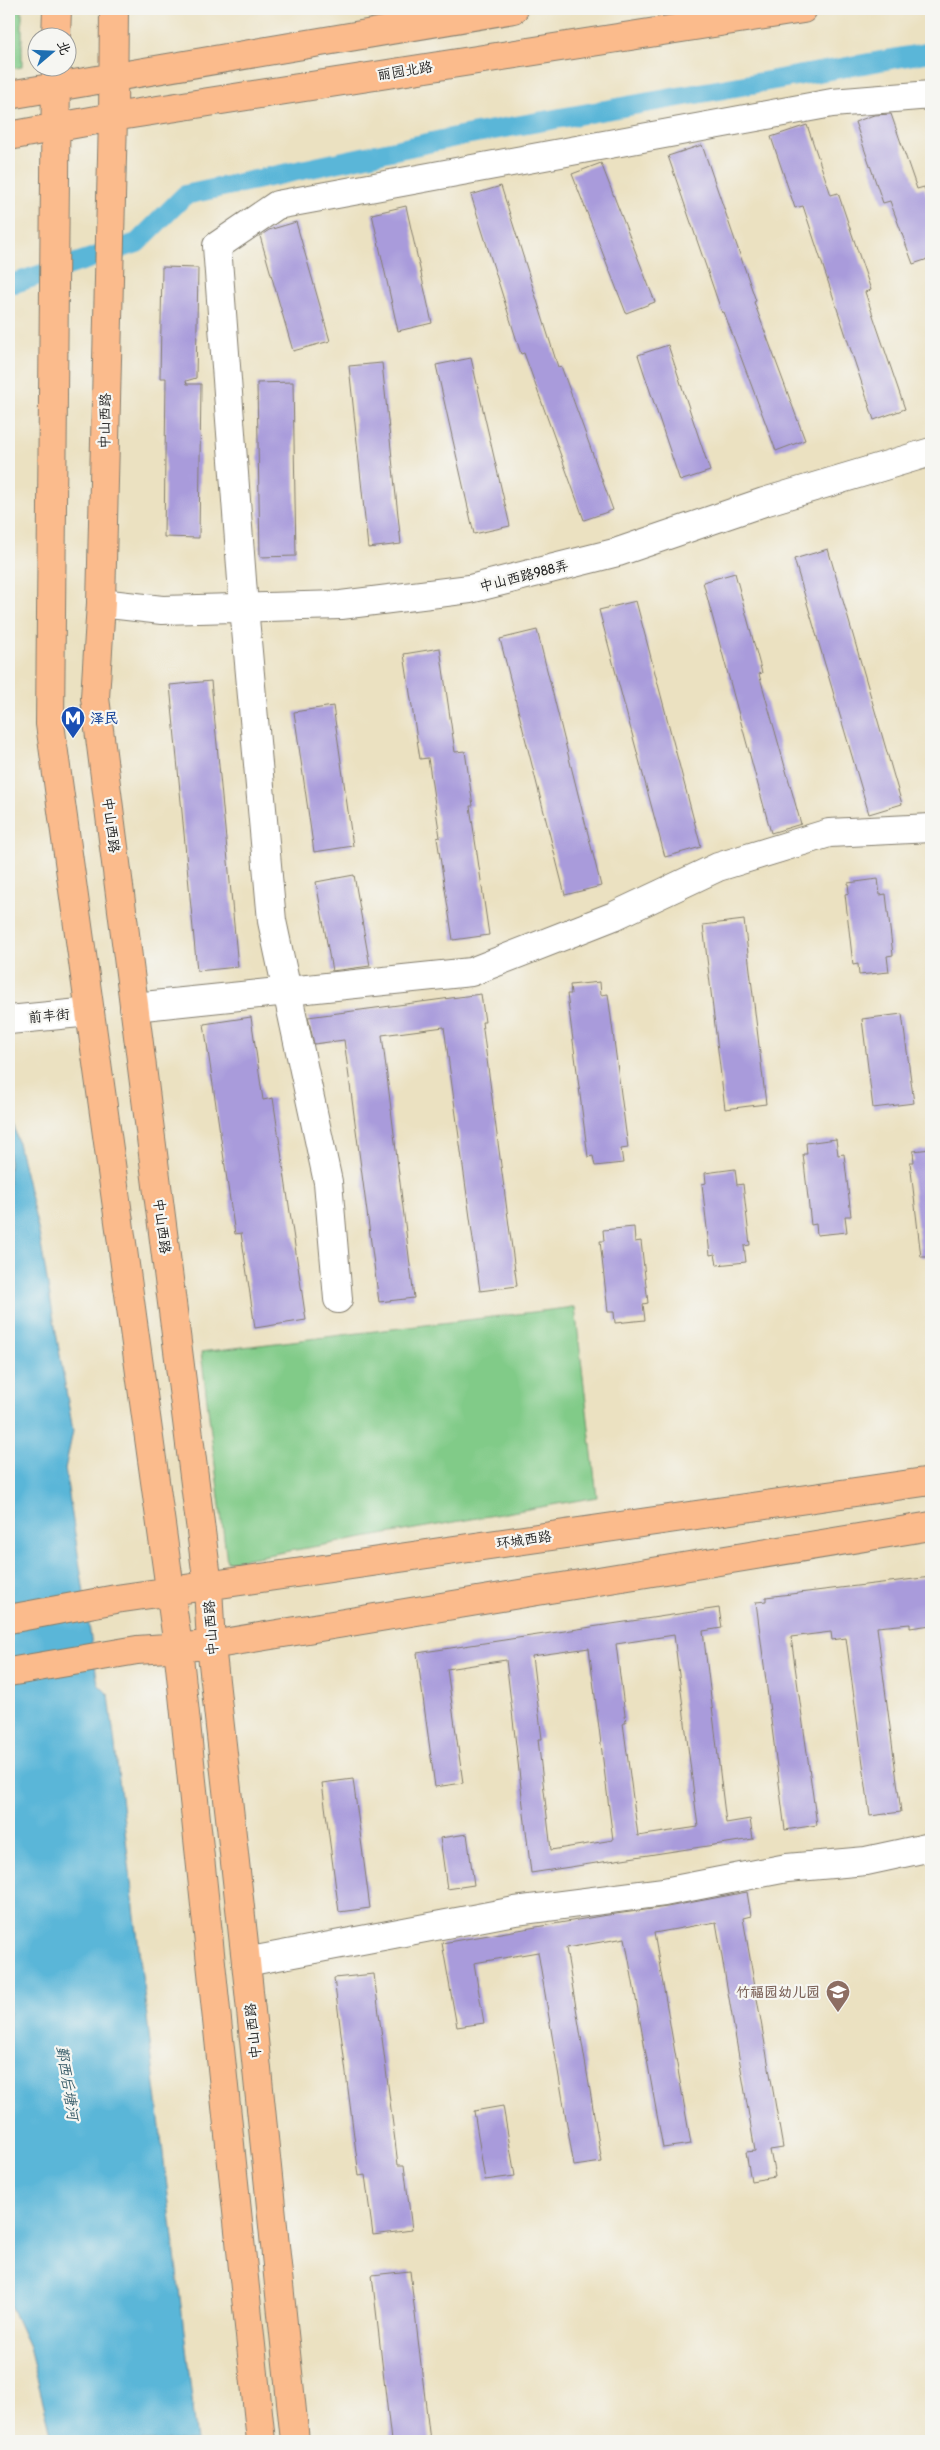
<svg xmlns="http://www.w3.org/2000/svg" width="940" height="2450" viewBox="0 0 940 2450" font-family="Pangolin,'LXGW WenKai TC',sans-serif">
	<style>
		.green { fill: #81cb88; stroke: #4e7452 }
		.water { fill: #5ab6d8; stroke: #3b697a }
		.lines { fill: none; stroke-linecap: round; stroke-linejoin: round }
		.canal { stroke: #5ab6d8; stroke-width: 20 }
		.building { fill: #a99bdb; fill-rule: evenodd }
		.minor-casing { stroke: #847e6e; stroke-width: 30 }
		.major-casing { stroke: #847e6e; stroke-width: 30 }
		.minor { stroke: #fff; stroke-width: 28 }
		.major { stroke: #fbbb8c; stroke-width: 28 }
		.labels { text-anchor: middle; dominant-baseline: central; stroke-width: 4.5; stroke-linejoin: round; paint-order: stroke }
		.street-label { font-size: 14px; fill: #1c1c1c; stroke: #f6f6f2 }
		.transit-label { font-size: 14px; font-weight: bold; fill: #164399; stroke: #f6f6f2; text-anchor: start }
		.education-label { font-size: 14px; font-weight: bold; fill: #785e54; stroke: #f6f6f2; text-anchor: end }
		.water-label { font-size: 15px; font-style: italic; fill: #355a67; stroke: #f6f6f2 }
	</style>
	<rect width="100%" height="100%" fill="#f6f6f2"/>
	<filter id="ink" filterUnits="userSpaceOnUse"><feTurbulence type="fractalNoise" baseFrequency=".02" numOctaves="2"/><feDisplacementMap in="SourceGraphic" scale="10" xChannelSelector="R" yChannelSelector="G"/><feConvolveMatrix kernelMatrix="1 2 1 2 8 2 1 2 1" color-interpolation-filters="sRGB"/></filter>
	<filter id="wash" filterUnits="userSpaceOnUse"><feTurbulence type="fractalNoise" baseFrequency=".0096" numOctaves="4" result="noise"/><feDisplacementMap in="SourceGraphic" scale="20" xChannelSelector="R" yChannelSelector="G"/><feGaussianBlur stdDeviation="1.12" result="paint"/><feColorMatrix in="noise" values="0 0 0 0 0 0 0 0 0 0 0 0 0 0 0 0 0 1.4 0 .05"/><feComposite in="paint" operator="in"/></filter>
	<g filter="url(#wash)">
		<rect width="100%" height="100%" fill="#ebe1c1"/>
		<path class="green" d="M9 9H22V67L9 69Z
			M575 1307 597 1497 227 1562 201 1352Z"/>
		<path class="water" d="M9 1104 39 1233 73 1431 65 1469 98 1684 109 1695 197 2441H53L29 2347 9 2303Z"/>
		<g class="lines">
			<path class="canal" d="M9 281 15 283 137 243 185 195 465 135 931 52"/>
		</g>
		<g id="blocks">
			<path class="building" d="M891 114 917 189 924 187 931 207V258L913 264 890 201 883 203 855 122 874 115Z
				M807 125 831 195 838 193 871 290 865 292 905 409 874 420 803 206 795 208 771 137Z
				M702 145 756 301 754 302 805 440 776 451 724 312 722 313 668 156Z
				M601 163 655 302 626 313 572 174Z
				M501 186 558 367 561 366 613 510 584 520 524 353 521 354 471 195Z
				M406 206 432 323 398 331 372 214Z
				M296 222 330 341 293 351 260 236 269 230Z
				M162 267 198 268 196 378 186 381 187 384H201L199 538 164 537 166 378H160Z
				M668 345 710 471 680 481 638 355Z
				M471 358 510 526 474 534 436 365Z
				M382 363 401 544 368 548 349 366Z
				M293 382 296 556 260 557 257 383Z
				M828 549 902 804 869 814 794 559Z
				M735 573 762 673 759 674 801 824 771 833 703 582Z
				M636 601 701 847 665 857 599 610Z
				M537 630 601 886 565 895 500 639Z
				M440 648 455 752 465 751 473 806H470L489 935 453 940 437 838 440 837 428 758 420 759 404 654Z
				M211 681 238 967 197 971 170 685Z
				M333 706 353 846 314 852 294 712Z
				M354 875 370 966 332 971 316 882Z
				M878 879 880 895 886 894 893 955 887 956 889 972 859 975 858 964 853 965 845 894 849 893 848 883Z
				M744 920 766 1104 725 1109 703 925Z
				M600 982 601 995 608 994 628 1148 621 1149 623 1163 595 1166 593 1156 588 1157 567 994H571L570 985Z
				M481 994 485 1022H482L517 1286 480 1291 444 1027 382 1035 414 1298 379 1302 344 1040 314 1044 308 1017Z
				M902 1014 914 1103 873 1108 862 1019Z
				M251 1017 263 1100 273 1098 306 1320 255 1328 241 1233 235 1234 204 1024Z
				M836 1139 838 1155 844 1154 851 1216H845L847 1232 817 1235 816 1224 811 1225 803 1154H807L806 1143Z
				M931 1149V1257H921L910 1162H914L913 1151Z
				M735 1169 737 1185 743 1184 750 1245 744 1246 746 1262 717 1265 715 1254 710 1255 702 1184 706 1183 705 1173Z
				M634 1227 635 1242 641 1241 648 1303 643 1304 645 1320 615 1323 614 1312H608L600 1241H604L603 1230Z
				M931 1577V1625L910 1628V1624L877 1627 901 1812 870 1816 846 1638 832 1640 831 1632 791 1637 817 1825 785 1830 756 1602 766 1601V1597Z
				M719 1608 722 1628 703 1631 726 1823 750 1819 753 1839 531 1873 506 1660 447 1669 463 1783 435 1787 417 1653ZM674 1635 698 1827 638 1836 623 1723H626L616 1644ZM589 1648 613 1840 551 1850 538 1739H542L532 1656Z
				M353 1779 370 1908 339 1912 322 1783Z
				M467 1834 474 1885 447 1889 440 1838Z
				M747 1892 751 1916 743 1918 783 2148 770 2150 775 2177 751 2181 746 2152 755 2151 716 1922 654 1933 691 2144 663 2148 625 1938 566 1948 602 2162 574 2166 538 1952 474 1963 484 2023 457 2027 442 1943 601 1916 667 1907Z
				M374 1974 398 2165H404L412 2230 373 2235 365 2175 359 2176 334 1978Z
				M503 2106 515 2176 485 2180 474 2111Z
				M410 2271 430 2441H391L372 2275Z"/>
		</g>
	</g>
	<g filter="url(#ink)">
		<use href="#blocks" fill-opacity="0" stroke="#847e6e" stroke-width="1"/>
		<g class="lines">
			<defs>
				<path id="minor" d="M101 603 162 610 341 605 470 589 618 552 764 502 931 452
					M134 1007 471 972 614 916 718 867 829 833 931 828
					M9 1020 90 1012
					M338 1299 328 1182 272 921 244 607 217 246 277 205 832 103 931 95
					M246 1962 515 1911 664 1892 787 1868 866 1861 931 1847"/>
				<path id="major" d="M114 9 113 117 101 603 95 698 208 1586 211 1645 246 1962 295 2441
					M56 38 57 9
					M56 68 50 724 178 1647 261 2441
					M9 95 514 9
					M9 136 113 117 803 9
					M9 1619 116 1599 931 1481
					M9 1672 137 1650 211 1645 931 1526"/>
			</defs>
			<use href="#minor" class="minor-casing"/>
			<use href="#major" class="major-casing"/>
			<use href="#minor" class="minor"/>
			<use href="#major" class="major"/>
		</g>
	</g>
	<defs>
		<symbol id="metro-pin" viewBox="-11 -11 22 30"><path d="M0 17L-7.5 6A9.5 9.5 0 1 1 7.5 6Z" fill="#1a4fb4" stroke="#f6f6f2"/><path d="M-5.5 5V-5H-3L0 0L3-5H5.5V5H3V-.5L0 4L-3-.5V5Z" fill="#fff"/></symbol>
		<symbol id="school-pin" viewBox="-11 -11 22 30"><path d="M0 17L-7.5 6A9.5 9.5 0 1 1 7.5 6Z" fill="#8d6e63" stroke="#f6f6f2"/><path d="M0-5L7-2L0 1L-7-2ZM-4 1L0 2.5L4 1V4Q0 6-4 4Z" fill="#fff"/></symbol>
	</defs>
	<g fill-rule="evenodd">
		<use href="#metro-pin" x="59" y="704" width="28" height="38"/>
		<use href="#school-pin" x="824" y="1978" width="28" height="38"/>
	</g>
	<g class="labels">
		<g class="street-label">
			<text transform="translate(405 71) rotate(-9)">丽园北路</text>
			<text transform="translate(105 421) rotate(-89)">中山西路</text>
			<text transform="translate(524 576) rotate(-14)">中山西路988弄</text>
			<text transform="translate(111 825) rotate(83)">中山西路</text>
			<text transform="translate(49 1016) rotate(-5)">前丰街</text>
			<text transform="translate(162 1226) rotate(83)">中山西路</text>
			<text transform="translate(524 1540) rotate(-8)">环城西路</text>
			<text transform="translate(211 1628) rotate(-94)">中山西路</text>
			<text transform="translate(253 2031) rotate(-96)">中山西路</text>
		</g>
		<g class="transit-label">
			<text x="90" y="718">泽民</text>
		</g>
		<g class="education-label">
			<text x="820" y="1992">竹福园幼儿园</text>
		</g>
		<g class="water-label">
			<text transform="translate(67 2083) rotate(81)">鄞西后塘河</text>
		</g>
	</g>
	<rect width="940" height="2450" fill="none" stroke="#f6f6f2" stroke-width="30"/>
	<g transform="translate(52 52) rotate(71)"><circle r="24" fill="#f6f6f2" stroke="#9f9f9c"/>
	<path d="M0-4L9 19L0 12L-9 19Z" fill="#1f6fb2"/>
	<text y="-8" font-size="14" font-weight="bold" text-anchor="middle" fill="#1c1c1c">北</text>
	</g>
</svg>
